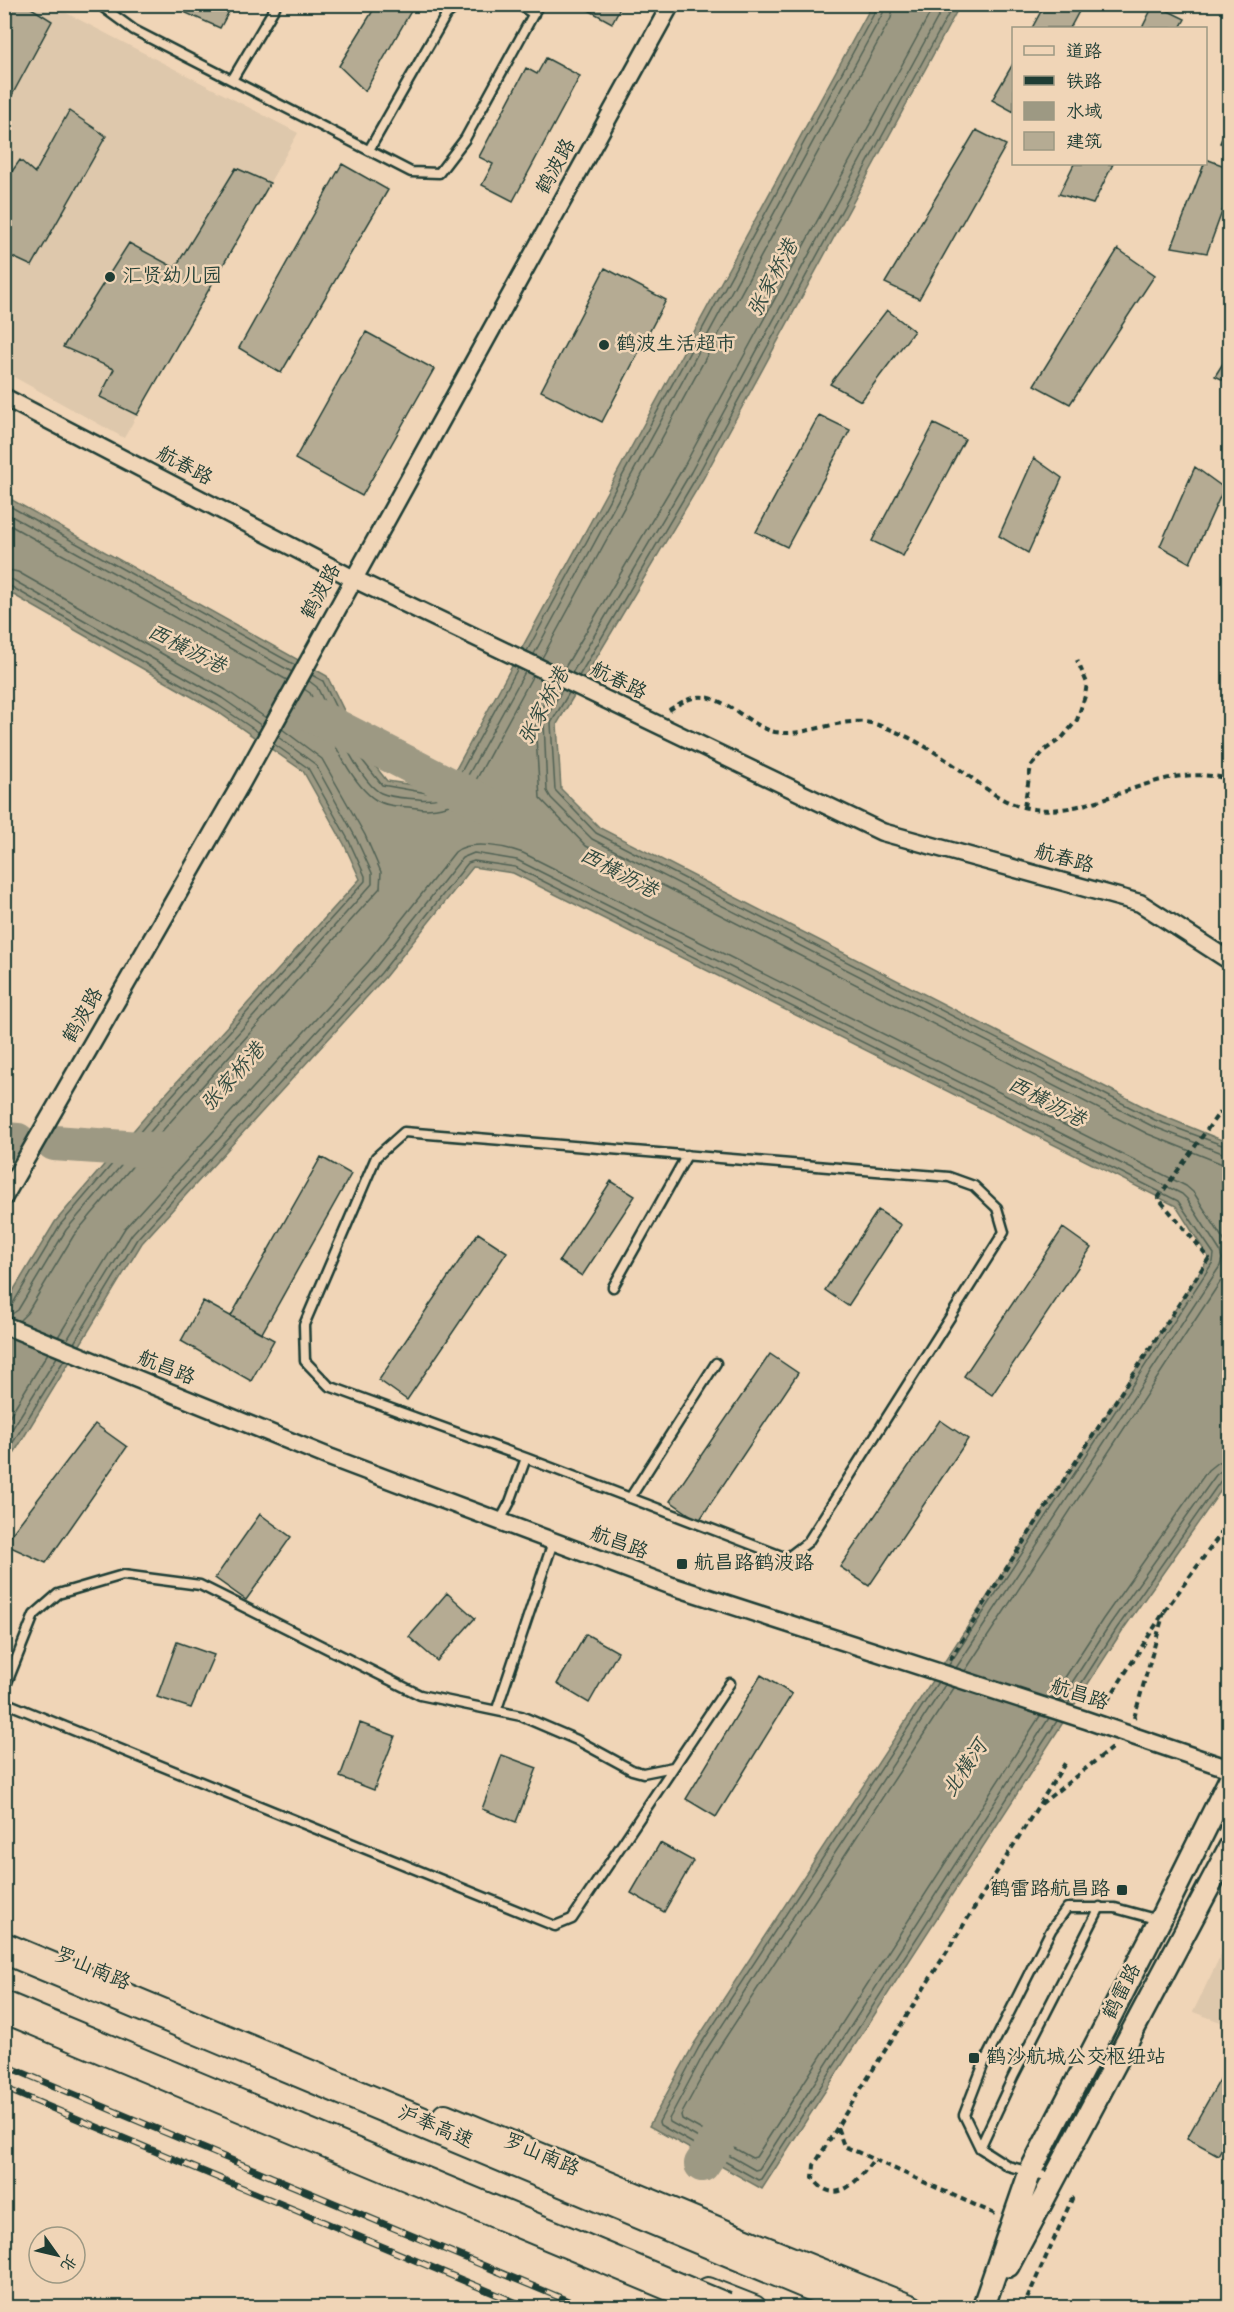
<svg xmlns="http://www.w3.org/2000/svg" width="1234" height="2312" viewBox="0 0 1234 2312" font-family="'Indie Flower','LXGW WenKai TC',sans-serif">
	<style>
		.built { fill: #dec8ac }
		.water { fill: #9d9983; stroke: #6b7463; stroke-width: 1.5 }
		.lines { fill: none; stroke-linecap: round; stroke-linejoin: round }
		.shore { stroke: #516254; stroke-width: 1.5 }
		.river { stroke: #9d9983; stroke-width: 36 }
		.building { fill: #b5ab93; stroke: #1f3d34; stroke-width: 1.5 }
		.service-casing { stroke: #1f3d34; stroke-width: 13 }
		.minor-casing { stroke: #1f3d34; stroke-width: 21 }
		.tertiary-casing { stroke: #1f3d34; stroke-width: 26 }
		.secondary-casing { stroke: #1f3d34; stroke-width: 28 }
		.motorway-casing { stroke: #1f3d34; stroke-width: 34 }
		.path { stroke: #1f3d34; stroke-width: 4; stroke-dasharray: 6 4.5; stroke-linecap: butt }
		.service { stroke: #f0d5b7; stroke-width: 8 }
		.minor { stroke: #f0d5b7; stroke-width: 16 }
		.tertiary { stroke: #f0d5b7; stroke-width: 21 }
		.secondary { stroke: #f0d5b7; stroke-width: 24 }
		.motorway { stroke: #f0d5b7; stroke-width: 30 }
		.rail-casing { stroke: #1f3d34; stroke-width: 7 }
		.rail { stroke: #f0d5b7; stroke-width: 4.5; stroke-dasharray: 14; stroke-linecap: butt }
		.motorway-bridge-casing { stroke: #1f3d34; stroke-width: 34; stroke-linecap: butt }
		.motorway-bridge { stroke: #f0d5b7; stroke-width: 30 }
		.poi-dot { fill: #1f3d34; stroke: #f0d5b7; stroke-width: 2 }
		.labels { text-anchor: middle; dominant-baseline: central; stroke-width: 5; stroke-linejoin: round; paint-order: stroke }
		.street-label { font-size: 20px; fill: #1f3d34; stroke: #f0d5b7 }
		.poi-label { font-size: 20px; fill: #1f3d34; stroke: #f0d5b7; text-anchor: start }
		.water-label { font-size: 21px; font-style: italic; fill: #324b40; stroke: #f0d5b7 }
	</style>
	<rect width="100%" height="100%" fill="#f0d5b7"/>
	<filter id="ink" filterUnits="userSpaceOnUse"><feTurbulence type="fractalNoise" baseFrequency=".0167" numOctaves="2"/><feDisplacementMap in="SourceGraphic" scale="12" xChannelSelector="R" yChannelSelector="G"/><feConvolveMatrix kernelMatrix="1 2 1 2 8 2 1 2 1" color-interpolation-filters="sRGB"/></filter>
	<g filter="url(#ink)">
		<path class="built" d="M5 5H51L298 133 124 438 5 372Z
			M1229 1938V2025L1193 2012Z"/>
		<path class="water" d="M872 5H960L703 479 557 724 561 789 600 828 1158 1114 1229 1143V1479L1122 1631 762 2189 649 2126 694 2044 1209 1258 1176 1206 513 873 473 867 385 977 142 1243 5 1468 4 1306 55 1222 146 1116 360 879 344 844 303 771 215 710 5 590V496L327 676 365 753 387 781 427 787 450 780Z"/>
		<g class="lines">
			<path class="shore" d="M4 503 295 665
				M4 512 292 672
				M4 522 287 680
				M4 569 18 572 226 690 266 718
				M4 578 13 580 222 698 262 726
				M4 586H10L218 705 258 732
				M527 651 876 10 877 4
				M534 654 883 13 884 4
				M542 658 891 18 894 4
				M564 669 683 468 935 4
				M572 673 691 472 945 4
				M312 675 323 681 359 756 382 785 427 793 455 783 518 668
				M579 676 697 476 954 4
				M309 681 317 687C329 711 358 782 381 793 391 798 407 798 418 799 431 801 452 797 461 788L525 672
				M554 686 538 714 535 722 540 798 586 846 1148 1134 1220 1163 1230 1165
				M304 689 310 693C324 721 349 784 376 800 387 807 404 806 417 808 433 811 457 806 469 793L533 675
				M562 690 544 722 547 791 551 798 592 839 1152 1126 1230 1156
				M569 693 551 723 555 790 596 833 1155 1120 1230 1148
				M4 1308 12 1305 60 1225 150 1120 365 881V876L349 841 308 768 274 744
				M4 1315 12 1314 18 1310 66 1230 156 1125 372 884V873L356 838 315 764 278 737
				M19 1321 27 1313 74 1235 163 1130 380 888 381 872 365 835 322 759 282 729
				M58 1337 125 1228 368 962 455 852C470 839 506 847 523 853L1186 1186 1194 1193 1230 1250
				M67 1340 132 1234 375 968 462 858 474 853 517 860 1182 1194 1187 1199 1220 1251 1222 1259 1220 1266 956 1668
				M74 1343 137 1239 381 973 468 863 474 861 515 867 1178 1201 1214 1254 1213 1262 949 1665
				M4 1425 48 1353
				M4 1442 57 1357
				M4 1457 64 1360
				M965 1671 1230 1267
				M938 1682 699 2047 659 2122 660 2125 758 2180 761 2179 1057 1721
				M945 1685 706 2050 669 2119 670 2122 755 2170 759 2169 1049 1718
				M954 1688 714 2055 681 2115 682 2119 752 2158 756 2157 1040 1716
				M1051 1699 1103 1619 1208 1470 1218 1462 1230 1460
				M1060 1701 1110 1624 1216 1475 1222 1470 1230 1469
				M1068 1704 1117 1628 1222 1479 1230 1476"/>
			<path class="river" d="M313 715 488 805
				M4 1140 18 1141
				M54 1143 168 1151
				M702 2164 733 2117"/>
		</g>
		<path class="building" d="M7 4H25L52 21 4 110V8Z
			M191 4H233L220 28 186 13Z
			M377 4H415L365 91 339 66Z
			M582 4H622L612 23 581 6Z
			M1045 4H1083L1070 28H1032Z
			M1154 4 1185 19 1180 28H1142Z
			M546 58 580 76 513 201 482 185 493 164 479 157 526 68 537 74Z
			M1014 62V112L992 100Z
			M69 111 106 136 32 266 4 253V179L6 180 20 160 35 173Z
			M1230 120V145L1220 143Z
			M976 130 1006 145 919 299 885 283Z
			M1206 159 1230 168V190L1207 253 1172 247Z
			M342 164 388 190 281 373 239 348Z
			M1074 164H1113L1093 204 1059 194Z
			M236 168 270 183 137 415 100 397 114 369 63 347 129 243 175 268Z
			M1118 249 1155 275 1070 404 1034 385Z
			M605 268 666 300 602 422 541 391Z
			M887 310 914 331 861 401 830 384Z
			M366 332 434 369 362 496 295 459Z
			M1230 352V383L1215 376Z
			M819 415 850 430 787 547 756 532Z
			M934 424 965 439 903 556 872 541Z
			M1034 458 1062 478 1028 553 999 536Z
			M1195 467 1224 488 1190 563 1160 546Z
			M321 1157 351 1174 262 1333 231 1316Z
			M611 1181 635 1196 582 1276 559 1261Z
			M878 1210 901 1225 848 1306 825 1290Z
			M1063 1228 1091 1248 992 1395 964 1376Z
			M478 1233 507 1252 407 1400 379 1380Z
			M203 1301 274 1340 251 1381 181 1341Z
			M770 1354 798 1373 699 1521 670 1501Z
			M940 1420 968 1439 869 1586 840 1567Z
			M95 1424 127 1447 46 1563 4 1544Z
			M260 1514 291 1537 246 1600 215 1578Z
			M447 1593 475 1618 437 1661 409 1637Z
			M586 1634 618 1652 589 1703 557 1684Z
			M177 1642 214 1655 191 1708 157 1697Z
			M761 1675 792 1694 716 1817 686 1799Z
			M360 1723 395 1736 374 1790 340 1777Z
			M502 1755 537 1768 516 1822 482 1809Z
			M660 1843 693 1861 664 1912 631 1893Z
			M1226 2069 1230 2071V2134L1218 2155 1187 2138Z"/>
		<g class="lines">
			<defs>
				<path id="service" d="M104 4V8L134 30 411 172 439 173 465 139 539 4
					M518 4 534 14
					M232 80 277 4
					M369 150 446 15 459 4
					M613 1287 687 1155
					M630 1498 716 1363
					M500 1521 510 1502 526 1458 329 1386 305 1361 304 1325 376 1157 404 1132 949 1177 974 1186 997 1208 1004 1232 808 1542 787 1558 526 1458
					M4 1690 34 1615 58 1594 123 1575 200 1585 420 1695 521 1716 577 1740 632 1770 643 1773 673 1767
					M4 1702 555 1926 572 1919 730 1683
					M497 1709 553 1542
					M980 2148 1013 2077 1100 1907
					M1053 2178 1008 2166 980 2148 964 2115 984 2063 1051 1930 1067 1908H1115L1159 1920"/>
				<path id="minor" d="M4 397 354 579 882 832 1140 903 1230 961
					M4 1197 242 782 671 4
					M4 1325 329 1457 672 1586 1086 1720 1230 1769"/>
				<path id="tertiary" d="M1008 2266 1230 1847
					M983 2308 1030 2172 1160 1920 1230 1779"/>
				<path id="secondary" d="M445 2116 741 2239 912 2308
					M708 2290 754 2308"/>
				<path id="motorway" d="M4 1948 866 2308"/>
			</defs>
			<use href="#service" class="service-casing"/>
			<use href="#minor" class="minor-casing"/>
			<use href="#tertiary" class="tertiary-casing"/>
			<use href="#secondary" class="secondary-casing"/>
			<use href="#motorway" class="motorway-casing"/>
			<path class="path" d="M312 4H322
				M669 710C676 706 684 700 693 698 720 690 748 726 775 732 810 738 843 713 878 725 909 735 936 752 962 771 979 783 996 798 1016 805 1072 823 1122 786 1175 777 1193 774 1212 775 1230 779
				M1024 807 1031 766 1045 750 1062 738 1077 720 1085 696 1087 683 1077 660
				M950 1660 1009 1564 1209 1258 1158 1198 1219 1113 1230 1112
				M1108 1700 1164 1612 1230 1521
				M1134 1718 1164 1612
				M1041 1804 1113 1747
				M837 2128 814 2165 813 2178C835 2209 858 2181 874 2159
				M995 2214 844 2146 837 2127 1067 1760
				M1023 2308 1072 2199 1068 2194"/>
			<use href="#service" class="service"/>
			<use href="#minor" class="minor"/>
			<use href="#tertiary" class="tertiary"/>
			<use href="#secondary" class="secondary"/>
			<use href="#motorway" class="motorway"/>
			<defs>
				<path id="rail" d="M4 2065 585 2308
					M4 2088 529 2308"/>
			</defs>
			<use href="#rail" class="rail-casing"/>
			<use href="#rail" class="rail"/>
			<defs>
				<path id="motorway-bridge" d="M4 2007 725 2308"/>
			</defs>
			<use href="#motorway-bridge" class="motorway-bridge-casing"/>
			<use href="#motorway-bridge" class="motorway-bridge"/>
		</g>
	</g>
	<g class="poi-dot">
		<circle cx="110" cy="277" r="6"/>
		<circle cx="604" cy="345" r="6"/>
		<rect x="676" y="1558" width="12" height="12" rx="3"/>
		<rect x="1116" y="1884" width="12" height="12" rx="3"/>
		<rect x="968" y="2052" width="12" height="12" rx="3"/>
	</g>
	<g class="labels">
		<g class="street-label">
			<text transform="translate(557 167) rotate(-61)">鹤波路</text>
			<text transform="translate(184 467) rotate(28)">航春路</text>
			<text transform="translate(322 592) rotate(-61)">鹤波路</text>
			<text transform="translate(618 682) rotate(26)">航春路</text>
			<text transform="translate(1064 860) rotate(15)">航春路</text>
			<text transform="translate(84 1016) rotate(-60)">鹤波路</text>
			<text transform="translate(166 1369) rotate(22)">航昌路</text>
			<text transform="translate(619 1544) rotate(20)">航昌路</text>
			<text transform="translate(1079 1696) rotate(18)">航昌路</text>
			<text transform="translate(92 1970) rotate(23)">罗山南路</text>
			<text transform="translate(1123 1992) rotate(-63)">鹤雷路</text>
			<text transform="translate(435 2128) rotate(23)">沪奉高速</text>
			<text transform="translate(541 2156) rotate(23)">罗山南路</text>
		</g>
		<g class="poi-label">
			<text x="122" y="277">汇贤幼儿园</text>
			<text x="616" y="345">鹤波生活超市</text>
			<text x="694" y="1564">航昌路鹤波路</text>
			<text x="1110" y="1890" text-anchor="end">鹤雷路航昌路</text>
			<text x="986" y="2058">鹤沙航城公交枢纽站</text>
		</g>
		<g class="water-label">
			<text transform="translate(774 279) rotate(-62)">张家桥港</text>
			<text transform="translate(186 650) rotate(27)">西横沥港</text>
			<text transform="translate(545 707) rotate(-62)">张家桥港</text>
			<text transform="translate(618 874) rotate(28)">西横沥港</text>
			<text transform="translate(234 1078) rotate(-48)">张家桥港</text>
			<text transform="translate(1046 1103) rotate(28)">西横沥港</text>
			<text transform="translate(966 1769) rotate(-56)">北横河</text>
		</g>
	</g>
	<rect width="1234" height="2312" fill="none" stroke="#f0d5b7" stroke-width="24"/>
	<rect x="12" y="12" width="1210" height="2288" fill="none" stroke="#1f3d34" stroke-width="2" filter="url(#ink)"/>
	<rect x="1012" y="27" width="195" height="138" fill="#f0d5b7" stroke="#9c9883" stroke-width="1.5"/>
	<rect x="1024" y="46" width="30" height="9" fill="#f0d5b7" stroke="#9c9883" stroke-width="1.5"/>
	<text x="1066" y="57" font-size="18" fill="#1f3d34">道路</text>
	<rect x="1024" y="76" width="30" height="9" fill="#1f3d34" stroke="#9c9883" stroke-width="1.5"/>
	<text x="1066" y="87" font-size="18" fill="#1f3d34">铁路</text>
	<rect x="1024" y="102" width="30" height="18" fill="#9d9983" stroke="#9c9883" stroke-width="1.5"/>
	<text x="1066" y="117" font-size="18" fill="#1f3d34">水域</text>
	<rect x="1024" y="132" width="30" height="18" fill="#b5ab93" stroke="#9c9883" stroke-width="1.5"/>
	<text x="1066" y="147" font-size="18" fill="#1f3d34">建筑</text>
	<g transform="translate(57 2255) rotate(124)"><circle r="28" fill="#f0d5b7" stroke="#9c9883" stroke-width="1.5"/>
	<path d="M0-4.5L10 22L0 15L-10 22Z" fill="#1f3d34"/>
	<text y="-9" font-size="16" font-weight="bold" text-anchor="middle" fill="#1f3d34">北</text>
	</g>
</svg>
